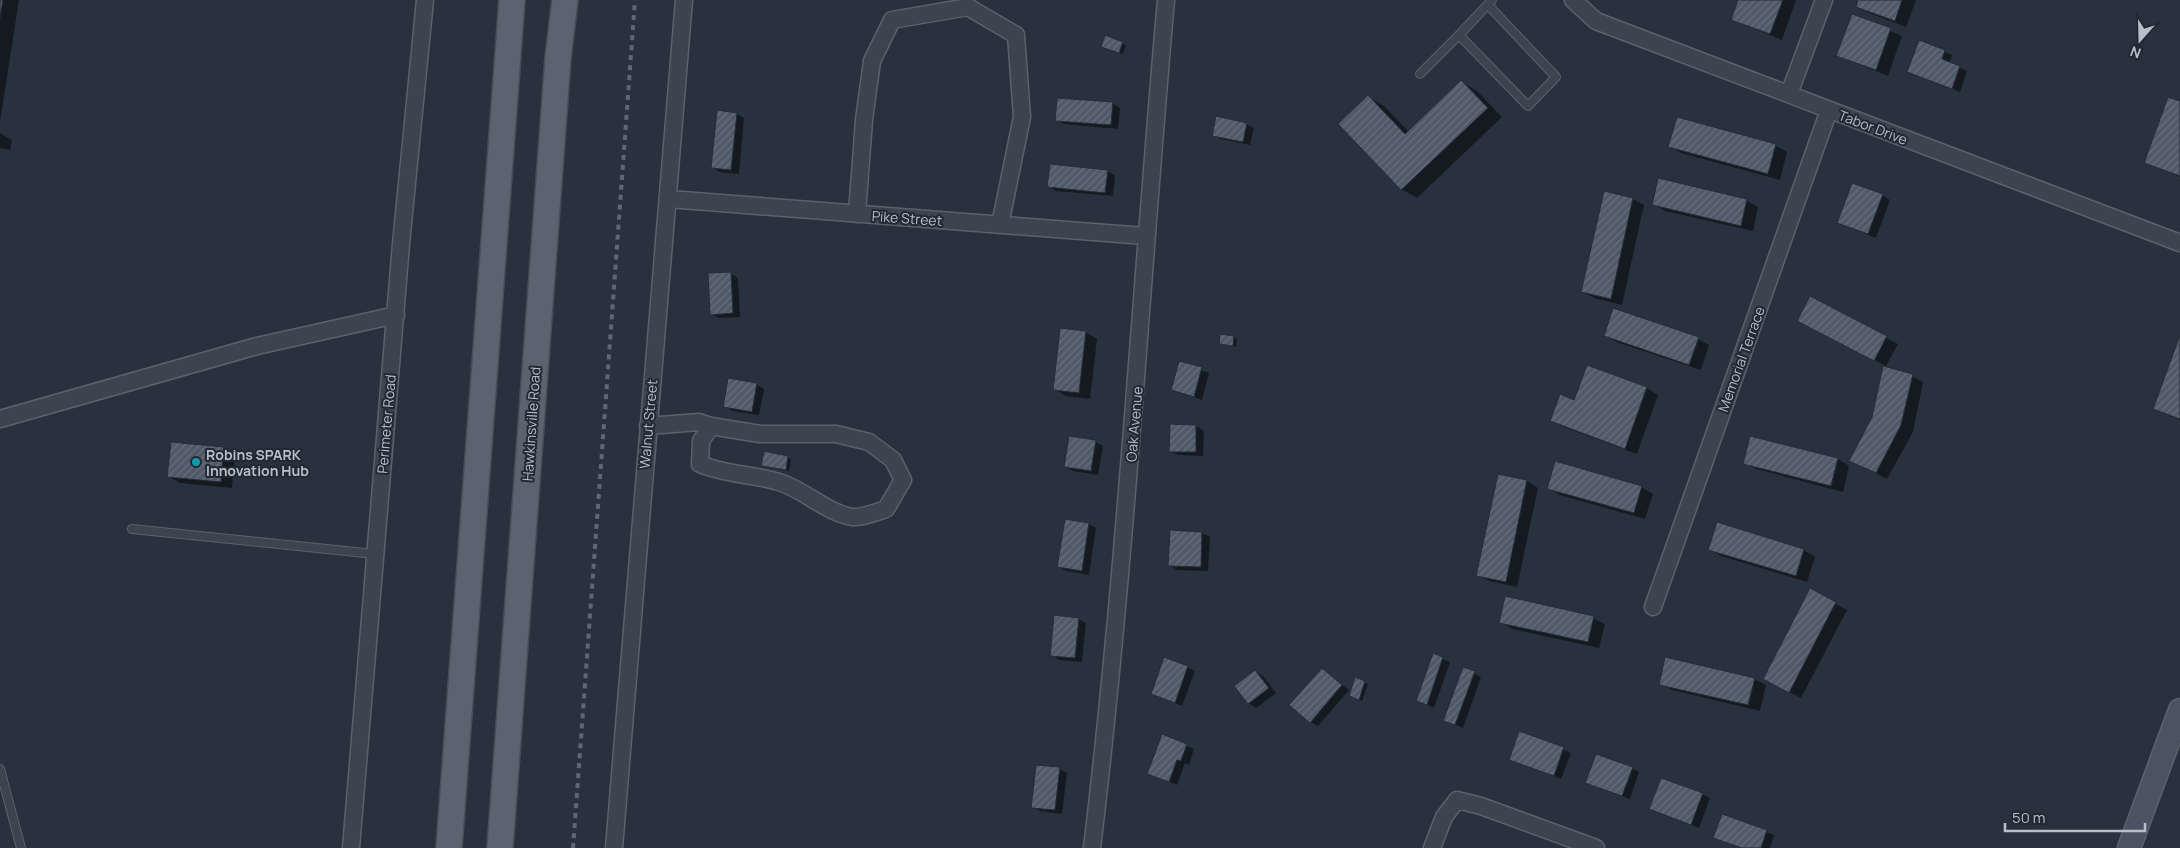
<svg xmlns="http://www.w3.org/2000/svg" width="2180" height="848" viewBox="0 0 2180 848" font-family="Manrope,sans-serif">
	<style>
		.shadow { fill: #0007 }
		.building { fill: url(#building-hatch); stroke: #232b36 }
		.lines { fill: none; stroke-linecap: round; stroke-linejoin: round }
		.service-casing { stroke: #5a626c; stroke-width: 10 }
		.minor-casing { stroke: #5a626c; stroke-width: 19 }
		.secondary-casing { stroke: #5a626c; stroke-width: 25 }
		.primary-casing { stroke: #454d58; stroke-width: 28 }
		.service { stroke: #3c444f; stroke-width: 8 }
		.minor { stroke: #3c444f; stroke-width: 16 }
		.secondary { stroke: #4a5361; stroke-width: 22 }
		.primary { stroke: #5a636f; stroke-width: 25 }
		.rail { stroke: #5e6875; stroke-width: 4; stroke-dasharray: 5 5; stroke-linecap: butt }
		.culture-dot { fill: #0f9aa8; stroke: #212934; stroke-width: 2 }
		.labels { text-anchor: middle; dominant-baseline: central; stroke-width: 4; stroke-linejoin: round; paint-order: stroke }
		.street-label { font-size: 14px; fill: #b8bfc9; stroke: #212934 }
		.poi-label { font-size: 14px; font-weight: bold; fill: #b8bfc9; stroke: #212934; text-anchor: start }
	</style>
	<defs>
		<pattern id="building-hatch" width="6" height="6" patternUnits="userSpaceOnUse" patternTransform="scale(1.25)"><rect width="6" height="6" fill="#4f5967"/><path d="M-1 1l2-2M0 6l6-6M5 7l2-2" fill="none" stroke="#666f7b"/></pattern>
	</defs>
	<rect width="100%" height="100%" fill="#28323f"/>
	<path class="shadow" d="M0 0H19L0 122Z
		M1739 0H1796L1782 40 1732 19Z
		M1860 0H1916L1906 27 1869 13 1857 6Z
		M1852 15 1902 36 1888 76 1838 55Z
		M1106 37 1126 45 1123 54 1106 48Z
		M1920 42 1952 55 1949 63 1967 71 1960 92 1909 72Z
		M1462 82 1477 91 1502 117 1417 198 1401 189 1369 97 1384 106 1409 132Z
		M1112 103 1120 108 1118 129 1064 124 1056 120Z
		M2180 103V177L2146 162Z
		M737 114 744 118 739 174 719 172 712 167Z
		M1678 118 1776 146 1787 152 1780 180 1681 153 1670 146Z
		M1246 124 1254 128 1250 145 1221 139 1214 135Z
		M0 133 12 140 10 150 0 148Z
		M1107 171 1115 175 1113 196 1056 191 1049 186Z
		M1659 180 1747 201 1758 207 1753 231 1665 211 1654 204Z
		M1882 195 1890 200 1876 238 1839 223Z
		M1633 199 1644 205 1622 305 1594 298 1583 292Z
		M730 273 738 278 740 317 719 318 711 314Z
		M1811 297 1898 344 1886 366 1810 327Z
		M1062 329 1086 332 1097 339 1090 399 1066 396 1054 389Z
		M1605 335 1698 339 1709 345 1701 370 1616 342Z
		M1233 337 1237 339 1236 347 1221 343Z
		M2180 339V420L2155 408Z
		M1180 363 1209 373 1202 400 1173 390Z
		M1588 366 1647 388 1658 395 1637 454 1563 427 1551 421 1575 401Z
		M1912 376 1923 382 1913 432 1887 479 1851 461Z
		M756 384 764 389 759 415 732 411 725 406Z
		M1171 426H1196L1204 431 1203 456 1178 455 1170 451Z
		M1751 437 1838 459 1849 466 1843 492 1756 469 1744 463Z
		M1096 442 1103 446 1098 475 1073 471 1065 466Z
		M224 449 235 455 232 488 180 483 168 476Z
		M764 452 791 459 789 471 762 465Z
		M1499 475 1527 481 1538 488 1517 587 1489 581 1478 575Z
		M1641 487 1653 494 1645 519 1560 495 1549 488Z
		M1089 524 1096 528 1089 575 1066 571 1059 567Z
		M1171 531 1202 533 1210 537 1208 571 1177 570 1169 565Z
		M1710 549 1804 550 1815 557 1807 582 1721 556Z
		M1811 590 1847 610 1801 698 1776 685Z
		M1593 618 1605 624 1599 648 1512 629 1501 622Z
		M1078 619 1086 623 1082 662 1059 660 1052 655Z
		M1433 655 1450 662 1434 708 1418 701Z
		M1188 667 1195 671 1182 706 1152 694Z
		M1322 670 1349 690 1318 726 1311 722Z
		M1255 671 1263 676 1276 693 1256 708 1249 703Z
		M1474 673 1481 677 1463 728 1445 720Z
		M1356 679 1368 684 1362 701 1354 698Z
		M1754 679 1766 685 1760 711 1672 690 1660 684Z
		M1520 732 1571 753 1561 779 1511 759Z
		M1162 736 1194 749 1189 765 1185 763 1177 785 1149 773Z
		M1632 768 1639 772 1630 799 1587 782Z
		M1059 769 1067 773 1062 814 1040 811 1033 807Z
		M1702 794 1710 798 1699 828 1651 809Z
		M1723 815 1774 835 1770 848H1740L1715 837Z"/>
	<path class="building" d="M0 0H3L0 18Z
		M1738 0H1783L1770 34 1731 20Z
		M1858 0H1902L1895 21 1856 7Z
		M1852 14 1891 28 1876 70 1836 56Z
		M1105 35 1123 42 1119 53 1101 47Z
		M1919 40 1945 50 1942 59 1960 66 1952 89 1907 72Z
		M1461 80 1488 108 1401 190 1338 124 1368 95 1405 134Z
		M2168 97 2180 101V176L2144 163Z
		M1057 98 1113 102 1111 125 1055 121Z
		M717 110 737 113 731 170 711 168Z
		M1216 116 1247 123 1243 142 1212 136Z
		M1677 117 1776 144 1768 174 1668 147Z
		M1050 164 1108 170 1105 193 1047 187Z
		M1658 178 1747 199 1741 226 1652 205Z
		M1852 183 1883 194 1868 234 1837 223Z
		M1604 191 1633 198 1611 299 1581 292Z
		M731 272 733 313 710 315 708 273Z
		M1810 296 1887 336 1874 361 1797 321Z
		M1613 308 1699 337 1689 365 1604 336Z
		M1060 328 1086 331 1079 393 1053 390Z
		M1220 334 1234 336 1233 346 1219 344Z
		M2180 335V419L2153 409Z
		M1179 361 1202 367 1194 397 1171 390Z
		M1587 365 1647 387 1625 449 1550 421 1560 394 1574 400Z
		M1883 366 1913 374 1901 425 1876 473 1849 461 1872 417Z
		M728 378 757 383 752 412 723 407Z
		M1170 424 1196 425V452H1169Z
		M1069 436 1096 440 1091 471 1064 467Z
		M1750 436 1838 458 1831 486 1743 464Z
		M171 442 224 447 221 482 167 477Z
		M764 451 788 456 786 470 761 466Z
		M1555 461 1642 486 1634 513 1547 489Z
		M1498 474 1527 480 1506 582 1476 576Z
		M1065 519 1089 523 1082 571 1057 567Z
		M1717 522 1804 549 1796 576 1708 550Z
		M1170 530 1202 532 1201 567 1168 566Z
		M1810 588 1836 602 1789 693 1763 679Z
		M1505 596 1594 616 1588 642 1499 623Z
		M1054 615 1079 618 1075 658 1050 656Z
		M1433 653 1443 657 1427 705 1416 701Z
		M1164 657 1188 666 1175 703 1151 694Z
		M1665 657 1755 678 1748 705 1659 685Z
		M1463 667 1475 671 1455 725 1443 721Z
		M1322 668 1342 685 1310 723 1289 705Z
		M1255 670 1269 688 1248 704 1234 686Z
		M1355 677 1365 681 1359 700 1349 696Z
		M1519 731 1564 747 1554 776 1509 760Z
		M1162 734 1187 744 1181 761 1177 760 1169 782 1147 774Z
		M1596 754 1633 767 1622 796 1585 783Z
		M1036 765 1060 767 1055 810 1031 808Z
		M1661 778 1703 793 1691 825 1649 809Z
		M1722 814 1767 830 1761 848H1742L1713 838Z"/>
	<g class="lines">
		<defs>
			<path id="service" d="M1488 5 1556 77 1528 106 1459 35 1492 0
				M1420 74 1459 35
				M132 529 375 554
				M0 769 21 848"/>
			<path id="minor" d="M1573 0 1596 21 2180 243
				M1789 94 1824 0
				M669 199 1145 236
				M857 214 864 120 872 61 892 20 968 7 1016 35 1022 117 1000 225
				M0 419 257 346 396 315
				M648 426 699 422 711 426
				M711 426 760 434H836L869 442 893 460 903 480 886 509C876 512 862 518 852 517 825 512 805 490 779 482 753 474 726 475 700 464L701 441Z
				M1653 607 1829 110
				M351 848 401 244 425 0
				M614 848 684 0
				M1092 848C1126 566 1141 283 1166 0
				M1432 848 1444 817 1457 800 1481 806 1596 848"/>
			<path id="secondary" d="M2129 848 2180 710"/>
			<path id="primary" d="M449 848 512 0
				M500 848 558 58 565 0"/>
		</defs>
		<use href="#service" class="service-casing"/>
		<use href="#minor" class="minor-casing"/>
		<use href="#secondary" class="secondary-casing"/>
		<use href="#primary" class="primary-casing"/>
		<use href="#service" class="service"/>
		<use href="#minor" class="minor"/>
		<use href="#secondary" class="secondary"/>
		<use href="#primary" class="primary"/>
		<path class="rail" d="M573 848 635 0"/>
	</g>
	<circle class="culture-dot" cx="196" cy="462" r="5"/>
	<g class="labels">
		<g class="street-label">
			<text transform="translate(1873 127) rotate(21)">Tabor Drive</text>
			<text transform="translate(907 218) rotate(4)">Pike Street</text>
			<text transform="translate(1741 359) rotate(-70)">Memorial Terrace</text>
			<text transform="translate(386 424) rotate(-85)">Perimeter Road</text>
			<text transform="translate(531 424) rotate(-86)">Hawkinsville Road</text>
			<text transform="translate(648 424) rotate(-85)">Walnut Street</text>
			<text transform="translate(1134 424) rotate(-85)">Oak Avenue</text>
		</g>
		<g class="poi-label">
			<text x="206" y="454">Robins SPARK<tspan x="206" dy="16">Innovation Hub</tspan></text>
		</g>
	</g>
	<g transform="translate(2140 40) rotate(200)" stroke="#212934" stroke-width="4" paint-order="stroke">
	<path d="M0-4L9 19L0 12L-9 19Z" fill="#b8bfc9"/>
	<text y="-8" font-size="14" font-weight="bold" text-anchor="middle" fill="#b8bfc9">N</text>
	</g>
	<path d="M2005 823v8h140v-8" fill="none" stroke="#b8bfc9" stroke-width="2.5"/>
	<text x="2012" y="823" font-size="15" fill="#b8bfc9" stroke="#212934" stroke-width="4" paint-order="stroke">50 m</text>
</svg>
